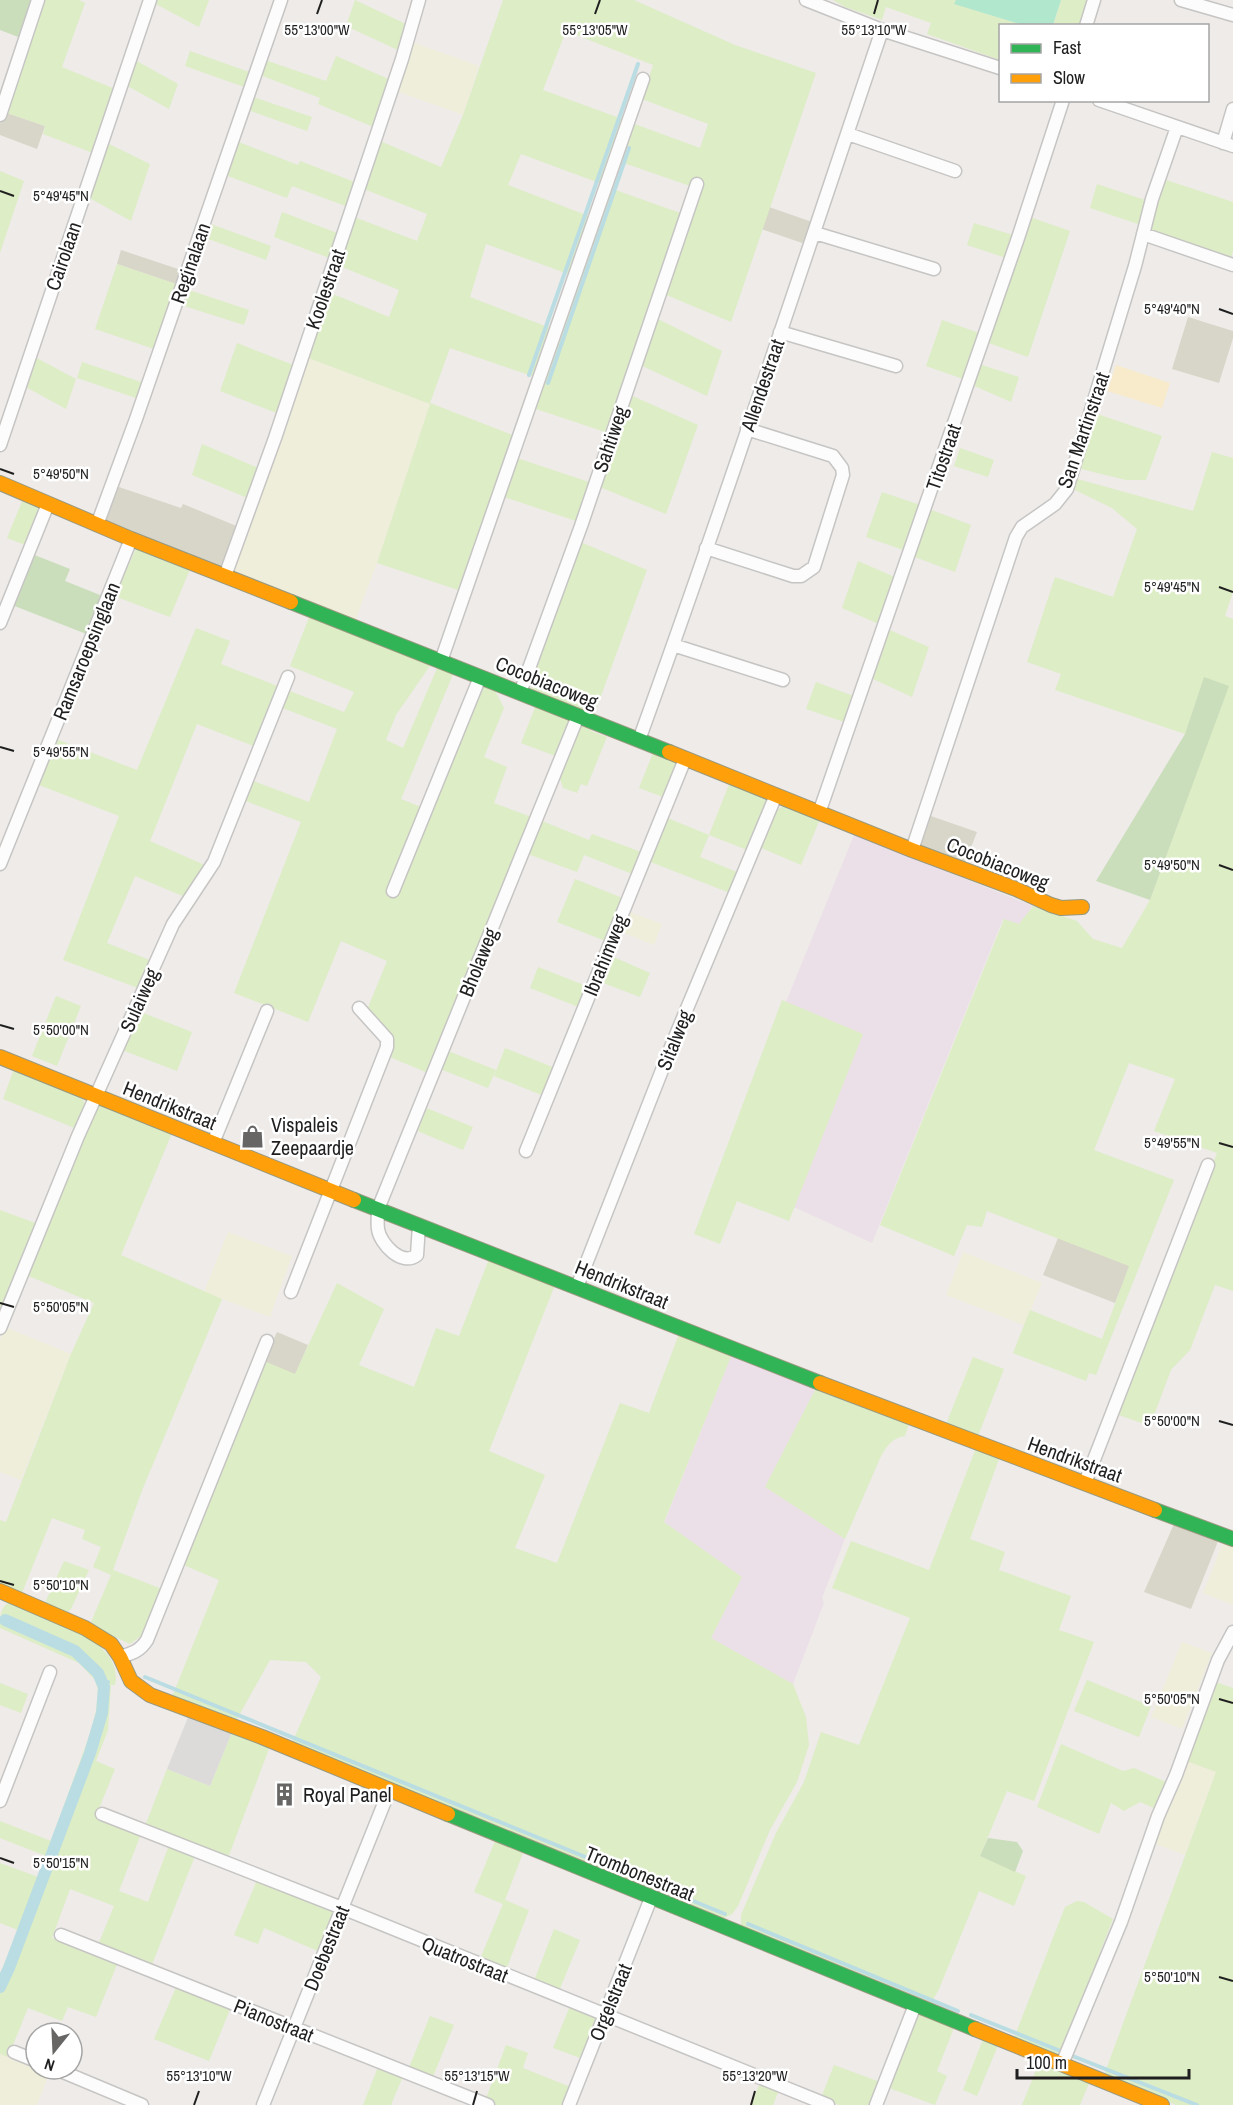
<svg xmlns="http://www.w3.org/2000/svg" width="1233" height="2105" viewBox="0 0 1233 2105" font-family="'Archivo Narrow',sans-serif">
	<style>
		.industrial { fill: #ece0e8 }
		.construction { fill: #d8d6c9 }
		.farmland { fill: #efeeda }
		.grass { fill: #ddedc5 }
		.forest { fill: #cadebb }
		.sand { fill: #f7ebcc }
		.pitch { fill: #b0e7cd }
		.parking { fill: #dcdbd9 }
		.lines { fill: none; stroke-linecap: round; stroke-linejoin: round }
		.stream { stroke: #badde3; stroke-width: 4 }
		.canal { stroke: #badde3; stroke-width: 12 }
		.street-casing { stroke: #c6c5c4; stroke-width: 15 }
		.fast-casing { stroke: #98987f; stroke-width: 16 }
		.slow-casing { stroke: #98987f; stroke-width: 16 }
		.street { stroke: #fcfcfc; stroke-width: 12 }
		.fast { stroke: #30b455; stroke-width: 14 }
		.slow { stroke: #ff9f0a; stroke-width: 14 }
		.ticks { fill: none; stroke: #1f1f1f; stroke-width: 2 }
		.labels { text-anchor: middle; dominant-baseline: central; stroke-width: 5; stroke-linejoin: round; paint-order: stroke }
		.street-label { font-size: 20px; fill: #1f1f1f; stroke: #fff }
		.poi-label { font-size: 20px; fill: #1f1f1f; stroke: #fff; text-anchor: start }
		.ticks-label { font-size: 15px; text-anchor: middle; fill: #1f1f1f; stroke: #fff; stroke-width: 5; stroke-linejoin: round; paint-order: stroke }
	</style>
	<rect width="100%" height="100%" fill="#eeebe8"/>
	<path class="industrial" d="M854 835 1033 906 1019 924 1003 919 872 1243 794 1207 863 1034 786 1002Z
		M732 1354 816 1388 766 1487 845 1539 822 1598 824 1603 793 1684 711 1638 664 1523Z"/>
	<path class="construction" d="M4 112 45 126 37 149 0 135V124Z
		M769 207 815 223 808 245 761 229Z
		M121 250 184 271 179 285 117 264Z
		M1188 317 1233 331V338L1219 383 1172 369Z
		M116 486 181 508 183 504 239 527 223 566 218 567 109 524 105 518Z
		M928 815 977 832 965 863 920 846 919 842Z
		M1058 1238 1130 1266 1115 1303 1043 1275Z
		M277 1332 308 1345 295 1375 264 1361Z
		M1174 1524 1217 1540V1544L1191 1609 1144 1592Z"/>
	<path class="farmland" d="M412 42 479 66 463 115 396 91Z
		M306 357 430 404 377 563 355 621 234 574 233 567Z
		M627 911 662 924 654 945 619 931Z
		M228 1232 292 1256 270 1317 204 1292Z
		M963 1252 1042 1283 1024 1325 946 1295Z
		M5 1327 71 1354 21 1480 0 1472V1340Z
		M1226 1543 1233 1545V1605L1203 1593 1222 1545Z
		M1182 1642 1212 1653 1182 1729 1151 1717Z
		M1181 1759 1216 1772 1185 1855 1150 1842Z
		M0 2054 49 2074 37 2105H0Z"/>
	<path class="grass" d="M42 0H79L85 3 62 67 115 89 93 153 43 134 45 126 4 112Z
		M152 0H209L199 27 152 2Z
		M355 0 408 25 400 51 346 26Z
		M503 0H634L735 45 816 73 731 322 664 294 693 187 618 161 632 123 700 148 708 124 642 99 653 65 566 31 543 90 625 120 602 184 521 154 508 185 591 217 571 275 486 244 470 297 553 329 535 377 450 348 430 403 515 436 461 591 377 563 430 404 306 357 328 292 389 317 399 290 337 265 354 217 417 241 427 214 364 189 380 141 441 167 463 115Z
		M833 0H956L955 4 1023 25 1000 26V60L927 34 931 23 886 7 882 20 845 7Z
		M1061 0H1091L1082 25 1053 26Z
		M190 51 252 73 247 88 185 66Z
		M336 56 393 81 376 128 318 104 320 98 260 75 265 60 326 81Z
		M133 59 178 84 169 109 124 84Z
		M253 97 312 117 307 131 248 110Z
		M236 141 298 165 300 161 357 183 348 207 292 186 287 198 225 175Z
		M105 142 150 164 131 221 86 196Z
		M0 171 24 181 0 253Z
		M1163 179 1233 202V251L1231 258 1152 233 1150 226Z
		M1097 184 1148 201 1141 225 1090 208Z
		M607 187 683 214 608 433 533 408Z
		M282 212 340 234 332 259 274 237Z
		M1030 217 1070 231 1028 357 986 342Z
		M208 223 271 246 266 260 203 237Z
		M974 223 1016 236 1009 259 967 245Z
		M117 264 179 285 157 350 95 329Z
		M186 289 249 310 244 325 181 305Z
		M654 317 722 351 707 396 638 364Z
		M942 320 982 334 966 380 926 366Z
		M237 343 296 366 279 414 220 391Z
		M33 356 76 379 66 409 24 386Z
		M82 362 144 383 139 399 77 378Z
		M979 364 1019 377 1011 402 972 385Z
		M628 394 698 425 666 514 597 486Z
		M1094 413 1162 436 1146 480H1126L1077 468Z
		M202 444 261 469 250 499 192 475Z
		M960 448 994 460 988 477 954 466Z
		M1212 452 1233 458V592L1225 616 1233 619V1291L1215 1285 1190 1350 1171 1370 1150 1426 1116 1414 1217 1153 1154 1131 1175 1079 1129 1063 1094 1150 1174 1180 1096 1375 1089 1373 1086 1381 1013 1353 1030 1310 1102 1339 1129 1266 987 1211 982 1227 967 1225 954 1256 880 1225 1004 919 1019 924 1033 906 1077 921 1093 939 1122 948 1150 900 1228 687 1204 678 1185 734 1055 690 1061 674 1027 662 1055 577 1113 597 1137 529 1112 508 1071 488 1074 478 1193 511Z
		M517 458 592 483 579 522 504 497Z
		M882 492 923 506 906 551 866 537Z
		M23 499 40 508 28 546 7 538Z
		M929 509 971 525 955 572 912 556Z
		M578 541 647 570 594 715 532 691 530 681Z
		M136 549 191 567 170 617 114 596Z
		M858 561 897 578 881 625 842 608Z
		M310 615 432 663 396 715 386 740 403 748 438 666 454 672 401 799 421 807 475 684 493 687 504 708 484 757 507 767 494 803 534 818 428 1073 385 1055 390 1041 367 1010 387 961 341 941 308 1022 234 993 301 822 243 800 251 780 309 802 337 729 280 707 287 690 344 712 354 692 290 666Z
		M196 628 230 641 221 664 280 687 256 747 197 724 150 841 207 866 185 897 135 876 107 943 152 961 138 988 63 960 119 816 39 785 56 739 137 770Z
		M887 629 929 647 912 697 871 678Z
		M816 682 856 697 847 723 806 709Z
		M536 705 569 719 558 757 521 743Z
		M582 725 592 728 591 731 607 737 587 786 581 784 577 793 563 788 559 776 579 728Z
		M653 753 678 764 666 798 639 788Z
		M730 782 766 800 767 803 747 850 709 835 700 857 737 872 730 893 648 861 665 817 709 835Z
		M783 806 820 819 801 865 759 847 776 811Z
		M542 821 589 840 592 834 644 853 635 875 584 855 577 872 528 854Z
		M575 879 625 899 608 942 557 922Z
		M609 955 650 973 640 997 598 981Z
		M538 967 589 987 581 1008 530 988Z
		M56 996 81 1006 57 1066 32 1056Z
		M782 1000 863 1034 789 1221 737 1201 720 1244 694 1234Z
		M138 1011 192 1032 177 1071 122 1050Z
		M505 1048 555 1068 544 1096 494 1076Z
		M448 1051 496 1070 488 1088 440 1069Z
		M14 1069 81 1097 86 1105 77 1129 3 1099Z
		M99 1104 172 1133 121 1255 222 1299 143 1488 113 1570 162 1589 145 1633 130 1644 105 1632 91 1622 111 1575 93 1567 101 1547 82 1539 85 1530 52 1518 22 1593 0 1584V1520L6 1522 71 1354 94 1303 26 1275 95 1107Z
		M424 1107 473 1127 463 1150 415 1130Z
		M0 1210 38 1224 0 1314Z
		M489 1259 555 1285 489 1451 545 1475 515 1548 557 1563 620 1403 649 1413 679 1334 732 1354 664 1522 742 1577 711 1638 793 1684 806 1717 809 1745 797 1782 770 1830 738 1906 732 1914 722 1919 292 1743 321 1677 306 1662 270 1660 236 1721 172 1697 219 1580 181 1564 264 1361 295 1374 337 1283 384 1309 359 1365 414 1387 436 1328 459 1336Z
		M973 1357 1004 1369 978 1436 946 1424Z
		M816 1388 909 1424 905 1436C893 1437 887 1446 881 1456L845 1539 765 1487Z
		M976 1448 1000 1456 970 1539 1005 1552 999 1570 1071 1596 1059 1630 1094 1642 1034 1801 1007 1791 980 1856 1026 1876 1014 1906 979 1891 939 1989 930 2005 741 1928V1915L776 1833 804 1782 821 1732 859 1745 910 1618 832 1588 851 1541 929 1570Z
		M64 1561 89 1570 71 1609 68 1612 45 1603Z
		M10 1602C42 1616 126 1639 115 1685H111L108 1730 96 1761 115 1769 96 1816 141 1834 119 1891 148 1902 169 1845 195 1856 151 1967 98 1945 114 1906 70 1889 52 1938 118 1962 96 2017 68 2007 62 2021 28 2008 8 2057 0 2054V1974L18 1930 0 1923V1863L38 1877 46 1856 0 1838V1821L51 1841 91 1731 96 1710 98 1690 95 1680 79 1663 0 1628C0 1616 0 1607 10 1602Z
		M1207 1679 1233 1688V2105H1176L1104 2075 1216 1772 1181 1759Z
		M1087 1680 1151 1706 1139 1737 1074 1711Z
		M0 1683 28 1694 21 1713 0 1705Z
		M232 1732 270 1746 228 1858 145 1826 167 1769 210 1786Z
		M1061 1744 1123 1771 1134 1768 1166 1782 1154 1808 1140 1802 1124 1811 1111 1803 1099 1834 1037 1807Z
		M495 1841 523 1853 505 1900 529 1910 506 1970 480 1959 503 1904 474 1892Z
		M257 1880 333 1911 320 1952 264 1928 258 1944 234 1935Z
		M1077 1901 1084 1902 1113 1919 1100 1952 1099 1970 1070 2035 1065 2040 1058 2055 1014 2038 1065 1907Z
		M554 1929 580 1940 559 1991 534 1981Z
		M177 1985 231 2007 209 2061 154 2039Z
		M570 2006 592 2015 597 2021 583 2059 553 2048Z
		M920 2014 955 2025 937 2071 947 2076 935 2105 889 2088 916 2019Z
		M430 2016 454 2025 432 2079 408 2070Z
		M984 2037 999 2043 977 2096 963 2090Z
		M506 2045 528 2053 523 2068 573 2088 566 2105H495L485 2101Z
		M1040 2060 1090 2081 1080 2105H1022Z
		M834 2065 880 2082 871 2105H839L821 2098Z
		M378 2067 403 2076 391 2105H363Z
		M760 2083 779 2090 773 2105H751Z"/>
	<path class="forest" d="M0 0H34L21 38 0 30Z
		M32 554 70 569 65 581 105 597 89 635 12 605Z
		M1204 677 1229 686 1150 900 1096 881 1185 734Z
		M988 1838 1017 1842 1023 1851 1015 1872 980 1856Z"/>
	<path class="sand" d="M1116 365 1170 383 1162 408 1107 391Z"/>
	<path class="pitch" d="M956 0H1061L1053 25H1023L954 4Z"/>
	<path class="parking" d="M189 1715 232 1732 210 1786 167 1769Z"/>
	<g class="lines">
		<path class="stream" d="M529 375 638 64
			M548 383 629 148
			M145 1677 725 1914
			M104 1687 108 1682
			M748 1924 958 2011
			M971 2015 1063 2052
			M1070 2055 1197 2105"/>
		<path class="canal" d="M0 1987 9 1968 90 1753 102 1713 104 1687 98 1673 75 1651 5 1620"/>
		<defs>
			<path id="street" d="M806 0 882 30 1000 68
				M1181 0 1233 15
				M1086 26 1094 0
				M1099 100 1233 146
				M0 115 38 0
				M848 134 955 171
				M1223 143 1233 109
				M815 233 934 269
				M1143 234 1233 265
				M780 332 896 366
				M0 445 150 0
				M97 525 136 419 281 0
				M706 548 793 576H801L814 567 843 475 842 468 833 456 747 429
				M225 576 275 438 402 59 419 0
				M0 623 48 504
				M673 645 783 680
				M441 661 643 79
				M520 693 581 526 697 184
				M639 740C724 505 802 267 882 30
				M819 813 1018 238 1063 100
				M912 850 1016 537 1022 527 1055 504 1067 489 1135 266 1152 199 1177 127
				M0 864 131 539
				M393 891 480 677
				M213 1143 267 1011
				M526 1151 685 759
				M419 1225 417 1255C402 1267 380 1244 378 1229 377 1223 378 1215 378 1209L578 716
				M577 1287 673 1042 776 795
				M291 1292 387 1047V1039L359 1008
				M0 1328 78 1136 173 924 214 862 288 677
				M1085 1483 1208 1165
				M120 1657C133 1653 140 1651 147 1640L267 1341
				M0 1801 50 1672
				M102 1814 342 1908 828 2105
				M61 1935 488 2105
				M14 2052 36 2061
				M1062 2064 1121 1922 1158 1816 1176 1775 1218 1660 1233 1632
				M56 2069 142 2105
				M263 2105 389 1791
				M569 2105 651 1898
				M876 2105 915 2005"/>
			<path id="fast" d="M291 602 669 752
				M354 1200 820 1383
				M1155 1510 1233 1539
				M448 1814 975 2029"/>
			<path id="slow" d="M0 483 131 539 291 602
				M669 752 912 850 1016 889 1051 905 1061 908 1082 907
				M0 1057 354 1200
				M820 1383 1155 1510
				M0 1591 85 1628 111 1644 120 1657 131 1681 150 1695 262 1737 448 1814
				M975 2029 1162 2105"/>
		</defs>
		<use href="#street" class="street-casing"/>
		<use href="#fast" class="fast-casing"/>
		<use href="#slow" class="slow-casing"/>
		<use href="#street" class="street"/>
		<use href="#fast" class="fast"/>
		<use href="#slow" class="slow"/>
	</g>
	<path class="ticks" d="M317 14 322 0M595 14 600 0M874 14 878 0M0 191 14 196M1219 309 1233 314M0 469 14 474M1219 587 1233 592M0 747 14 751M1219 865 1233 870M0 1025 14 1029M1219 1143 1233 1147M0 1303 14 1307M1219 1421 1233 1425M0 1581 14 1585M1219 1699 1233 1703M0 1858 14 1863M1219 1977 1233 1981M194 2105 199 2091M473 2105 477 2091M751 2105 755 2091"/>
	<defs>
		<symbol id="shop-bare" viewBox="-9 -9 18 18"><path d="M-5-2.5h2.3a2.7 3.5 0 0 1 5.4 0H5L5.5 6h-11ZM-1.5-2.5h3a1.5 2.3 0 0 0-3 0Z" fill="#676665" stroke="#fff" stroke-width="2.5" paint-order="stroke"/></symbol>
		<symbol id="building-bare" viewBox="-9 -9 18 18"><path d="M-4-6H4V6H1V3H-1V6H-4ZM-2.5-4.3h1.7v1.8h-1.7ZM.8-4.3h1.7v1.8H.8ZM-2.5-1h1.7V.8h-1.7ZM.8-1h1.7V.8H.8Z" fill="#676665" stroke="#fff" stroke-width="2.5" paint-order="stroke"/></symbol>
	</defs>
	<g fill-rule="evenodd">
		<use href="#shop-bare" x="236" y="1120" width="33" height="33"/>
		<use href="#building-bare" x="268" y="1778" width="33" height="33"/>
	</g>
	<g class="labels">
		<g class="street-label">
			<text transform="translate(63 256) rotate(-71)">Cairolaan</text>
			<text transform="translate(190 263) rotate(-71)">Reginalaan</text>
			<text transform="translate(325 289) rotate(-71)">Koolestraat</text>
			<text transform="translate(762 385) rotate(-71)">Allendestraat</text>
			<text transform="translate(1083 430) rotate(-71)">San Martinstraat</text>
			<text transform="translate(610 439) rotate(-71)">Sahtiweg</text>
			<text transform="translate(943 457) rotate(-71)">Titostraat</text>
			<text transform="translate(86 651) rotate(-68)">Ramsaroepsinglaan</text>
			<text transform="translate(547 682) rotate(22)">Cocobiacoweg</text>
			<text transform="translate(998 863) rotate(22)">Cocobiacoweg</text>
			<text transform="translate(605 955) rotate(-68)">Ibrahimweg</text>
			<text transform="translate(478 962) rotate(-68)">Bholaweg</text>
			<text transform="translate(139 1000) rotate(-66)">Sulaiweg</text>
			<text transform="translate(674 1040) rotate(-68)">Sitalweg</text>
			<text transform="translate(170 1105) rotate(22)">Hendrikstraat</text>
			<text transform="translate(622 1284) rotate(22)">Hendrikstraat</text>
			<text transform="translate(1075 1459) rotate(20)">Hendrikstraat</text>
			<text transform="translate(640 1873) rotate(22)">Trombonestraat</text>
			<text transform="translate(326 1948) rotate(-68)">Doebestraat</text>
			<text transform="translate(465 1959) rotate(22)">Quatrostraat</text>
			<text transform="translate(610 2002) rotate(-68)">Orgelstraat</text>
			<text transform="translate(274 2020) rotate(22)">Pianostraat</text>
		</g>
		<g class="poi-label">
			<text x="271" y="1124">Vispaleis<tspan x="271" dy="23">Zeepaardje</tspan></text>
			<text x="303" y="1794">Royal Panel</text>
		</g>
	</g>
	<g class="ticks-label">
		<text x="317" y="35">55°13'00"W</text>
		<text x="595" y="35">55°13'05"W</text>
		<text x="874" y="35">55°13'10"W</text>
		<text x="61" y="201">5°49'45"N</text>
		<text x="1172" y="314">5°49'40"N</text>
		<text x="61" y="479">5°49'50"N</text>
		<text x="1172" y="592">5°49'45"N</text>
		<text x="61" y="757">5°49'55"N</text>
		<text x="1172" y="870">5°49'50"N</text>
		<text x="61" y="1035">5°50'00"N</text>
		<text x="1172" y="1148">5°49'55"N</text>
		<text x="61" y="1312">5°50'05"N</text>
		<text x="1172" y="1426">5°50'00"N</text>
		<text x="61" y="1590">5°50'10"N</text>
		<text x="1172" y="1704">5°50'05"N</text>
		<text x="61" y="1868">5°50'15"N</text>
		<text x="1172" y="1982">5°50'10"N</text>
		<text x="199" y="2081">55°13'10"W</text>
		<text x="477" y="2081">55°13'15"W</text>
		<text x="755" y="2081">55°13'20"W</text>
	</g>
	<rect x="999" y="24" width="210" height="78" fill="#ffffff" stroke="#a5a5a5" stroke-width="1.5"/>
	<rect x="1011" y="44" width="30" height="9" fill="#30b455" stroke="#a5a5a5" stroke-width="1.5"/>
	<text x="1053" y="54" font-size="18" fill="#1f1f1f">Fast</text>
	<rect x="1011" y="74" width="30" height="9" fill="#ff9f0a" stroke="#a5a5a5" stroke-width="1.5"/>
	<text x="1053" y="84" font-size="18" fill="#1f1f1f">Slow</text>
	<g transform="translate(54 2051) rotate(198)"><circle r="28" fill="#ffffff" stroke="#a5a5a5" stroke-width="1.5"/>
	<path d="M0-4.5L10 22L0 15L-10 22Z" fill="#676665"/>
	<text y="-9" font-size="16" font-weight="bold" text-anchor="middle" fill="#1f1f1f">N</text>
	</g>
	<path d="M1017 2069v9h172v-9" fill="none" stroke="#1f1f1f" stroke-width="3"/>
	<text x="1026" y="2069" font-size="18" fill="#1f1f1f" stroke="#ffffff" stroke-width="4.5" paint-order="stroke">100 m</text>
</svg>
